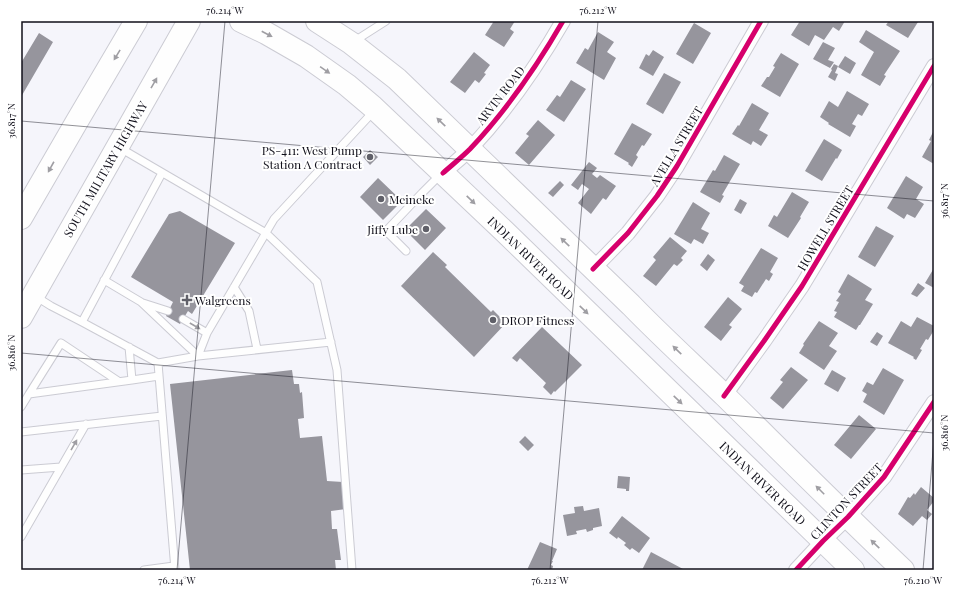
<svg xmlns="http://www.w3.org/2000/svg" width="955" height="591" viewBox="0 0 955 591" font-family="'Playfair Display',serif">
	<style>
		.building { fill: #96959d }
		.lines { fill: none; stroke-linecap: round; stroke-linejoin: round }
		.service-casing { stroke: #cbcbd3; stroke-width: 9 }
		.minor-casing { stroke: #cbcbd3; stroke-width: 16 }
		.primary-casing { stroke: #cbcbd3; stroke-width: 24 }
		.service { stroke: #fefefe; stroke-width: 7 }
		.minor { stroke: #fefefe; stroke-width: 14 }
		.primary { stroke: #fefefe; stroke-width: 22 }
		.cycleway-casing { stroke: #fff; stroke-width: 8 }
		.cycleway { stroke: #d6006c; stroke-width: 5 }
		.oneway { fill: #9f9ea3 }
		.ticks { fill: none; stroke: #100f1a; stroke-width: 1; stroke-opacity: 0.45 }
		.poi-dot { fill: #606069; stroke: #fff; stroke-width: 1.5 }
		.labels { text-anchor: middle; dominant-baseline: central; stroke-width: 4; stroke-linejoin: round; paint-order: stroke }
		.street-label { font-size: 12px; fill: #100f1a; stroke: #fff }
		.poi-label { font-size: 12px; fill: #100f1a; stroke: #fff; text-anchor: start }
		.neatline { fill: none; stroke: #100f1a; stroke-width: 1.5 }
		.ticks-label { font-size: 10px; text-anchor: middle; fill: #100f1a }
	</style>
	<rect width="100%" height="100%" fill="#f5f5fb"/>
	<path class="building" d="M494 21H515L510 29 514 32 504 47 485 35Z
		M800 21H845L839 31 833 27 824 40 815 35 809 46 791 35Z
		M889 21H916L918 22 908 38 886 25Z
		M694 23 711 33 693 64 676 54Z
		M866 30 900 51 884 75 886 76 880 86 861 75 874 52 859 42Z
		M598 32 614 42 607 52 616 58 604 80 576 63 585 48 588 50Z
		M39 33 53 42 21 97V63Z
		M823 42 835 48 828 60 834 62 830 68 813 59Z
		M653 50 664 57 653 76 639 68 646 54 649 56Z
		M474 52 490 65 484 73 486 74 479 83 475 80 465 93 450 82Z
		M781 53 799 64 780 97 761 86 767 77H769L775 67 773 66Z
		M845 56 856 63 850 74 838 67Z
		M834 64 838 66 835 73 838 74 835 81 828 77 832 70 831 69Z
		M664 73 681 82 663 114 646 104Z
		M571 80 586 89 564 122 546 110 557 95 560 97Z
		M847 91 869 104 862 116 858 114 852 124 856 126 850 137 828 124 829 123 820 117 829 101 838 107Z
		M752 103 769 113 759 130 768 135 761 146 753 141 751 145 732 134 738 125 739 126Z
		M538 120 555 135 529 165 515 153 529 136 526 134Z
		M632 123 652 134 644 146 642 145 636 155 638 157 632 167 628 164 629 163 614 154Z
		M934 130V164L922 157 931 141 929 140Z
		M824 139 842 150 837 159 836 158 822 181 805 171Z
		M370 150 378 157 370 165 363 157Z
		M724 155 740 164 722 195 724 196 720 203 700 192 713 170 715 171Z
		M589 162 597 168 592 174 597 178 600 175 616 186 606 200 603 198 591 214 578 203 589 189 582 184 578 190 571 185Z
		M906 176 923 187 916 199 924 204 915 218 907 214 904 219 887 208Z
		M378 178 402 201 383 220 360 197Z
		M560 181 564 185 553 197 548 193Z
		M792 192 809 202 800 217 801 218 788 238 768 226 774 215 777 217Z
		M740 199 747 203 741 214 734 210Z
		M693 202 710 213 701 229 709 233 703 244 694 239 691 244 674 234Z
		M426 209 446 228 425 250 405 230Z
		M180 211 235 243 192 314 188 311 180 324 166 316 173 302 131 277 169 214Z
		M876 226 894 236 875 267 858 257Z
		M670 237 687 251 681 258 683 260 677 266 674 264 656 286 643 276 656 260 653 257Z
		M761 248 778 258 770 272 773 274 769 281 766 279 757 293 755 292 752 297 741 291 744 286 739 283Z
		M433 252 447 265 445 267 491 312 493 310 506 323 474 357 401 286Z
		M708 254 715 260 707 271 700 265Z
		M934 268V288L925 283Z
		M848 274 872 289 865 300 873 304 860 325H859L856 330 834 317 837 312 834 311 839 302 836 301 841 294 838 292Z
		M918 283 925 288 917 297 911 294Z
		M728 297 742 309 729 325 732 327 721 341 704 327Z
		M917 317 934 326V330L928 340 926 339 920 349 922 350 916 360 913 358 914 357 888 343 901 321 911 327Z
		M819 321 838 333 829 346 837 351 824 370 799 353 804 345 803 344Z
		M542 327 582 365 555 392 554 391 551 395 543 387 546 383 520 358 517 362 512 358Z
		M877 332 883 336 877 346 870 342Z
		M791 367 808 380 783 409 770 398 783 382 780 380Z
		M883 368 904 380 884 415 863 402 867 394 862 391 867 382 873 385Z
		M292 370 294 384H299L300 393 302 392 304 418 298 419 300 438 322 436 327 481 343 482 346 509 331 511 332 529H337L341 560H335L336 570H190L170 384Z
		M832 370 846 378 838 392 824 384Z
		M859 415 876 429 851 459 834 445Z
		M525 436 534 445 528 451 519 442Z
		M618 476 630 477 629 491H626V489L617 488Z
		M921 487 934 498V501L927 510 932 514 927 520 922 516 913 526 898 514 908 497 910 498 914 493 915 495Z
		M583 506 584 511 599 508 602 526 593 528V530L587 532 586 529 576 531 577 534 567 536 563 515 575 513 574 507Z
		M622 516 650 538 639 553 632 548 630 550 624 545 626 543 618 537 617 539 609 533Z
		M540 542 557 549 552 561H553L551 565 553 566 552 570H527Z
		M651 552 683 569V570H642Z"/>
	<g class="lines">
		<defs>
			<path id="service" d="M353 42 386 21
				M120 148 266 233 317 282 337 370 352 570
				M406 251 386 231 422 193 441 174
				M104 280 141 302 198 356 331 342
				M234 287 249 311 257 349
				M35 296 51 306 82 322 158 363 175 570
				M143 303 168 311
				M183 319 207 333
				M82 322 162 173
				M158 363 198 356 207 333 274 219 373 112
				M132 380 159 376
				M29 394 61 343 118 381
				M21 407 29 394 132 380 129 347
				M21 432 162 416
				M21 470 61 467
				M21 537 86 424
				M144 570 174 566"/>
			<path id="minor" d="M443 173C452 165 462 157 470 149 506 111 537 66 563 21
				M593 269 628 233 657 196 677 166 761 21
				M724 396 764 341 802 286 934 66
				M796 570 823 541 848 517 884 477 934 402"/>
			<path id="primary" d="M241 21 266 33 306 56 347 85 373 107 504 231 853 570
				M317 21 351 43 397 79 631 305C661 336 693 365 725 396 784 454 843 513 903 570
				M21 218 76 123 136 21
				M21 317 189 21"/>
		</defs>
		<use href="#service" class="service-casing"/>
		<use href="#minor" class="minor-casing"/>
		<use href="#primary" class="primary-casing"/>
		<use href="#service" class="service"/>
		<use href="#minor" class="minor"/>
		<use href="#primary" class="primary"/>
		<defs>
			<path id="cycleway" d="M443 173C452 165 462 157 470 149 506 111 537 66 563 21
				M593 269 628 233 657 196 677 166 761 21
				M724 396 764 341 802 286 934 66
				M796 570 823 541 848 517 884 477 934 402"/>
		</defs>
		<use href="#cycleway" class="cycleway-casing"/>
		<use href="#cycleway" class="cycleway"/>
	</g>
	<defs><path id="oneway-solid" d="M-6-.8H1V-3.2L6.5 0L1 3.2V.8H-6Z"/></defs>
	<g class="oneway">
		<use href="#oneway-solid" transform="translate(267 34) rotate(28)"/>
		<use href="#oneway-solid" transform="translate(117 55) rotate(121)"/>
		<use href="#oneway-solid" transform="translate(325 70) rotate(35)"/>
		<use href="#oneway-solid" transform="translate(154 83) rotate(-60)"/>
		<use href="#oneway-solid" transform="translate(441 122) rotate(-136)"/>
		<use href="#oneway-solid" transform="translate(51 167) rotate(119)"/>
		<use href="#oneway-solid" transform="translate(471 200) rotate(44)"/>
		<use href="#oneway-solid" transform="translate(565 242) rotate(-136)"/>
		<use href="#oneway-solid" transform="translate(584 310) rotate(44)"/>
		<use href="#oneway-solid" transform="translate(195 326) rotate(30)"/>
		<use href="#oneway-solid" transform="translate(677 350) rotate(-136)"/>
		<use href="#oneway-solid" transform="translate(678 400) rotate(44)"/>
		<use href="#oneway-solid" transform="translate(74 445) rotate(-60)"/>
		<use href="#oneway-solid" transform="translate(820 490) rotate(-135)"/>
		<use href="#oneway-solid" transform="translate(875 544) rotate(-136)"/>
	</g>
	<path class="ticks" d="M21 121 934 201M21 353 934 433M177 570 225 21M550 570 598 21M923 570 934 439"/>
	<g class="poi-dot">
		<circle cx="370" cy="157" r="4"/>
		<circle cx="381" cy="199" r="4"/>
		<circle cx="426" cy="229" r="4"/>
		<path d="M185 294h4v4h4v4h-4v4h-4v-4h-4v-4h4z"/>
		<circle cx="493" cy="320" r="4"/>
	</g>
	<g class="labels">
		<g class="street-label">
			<text transform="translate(500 95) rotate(-52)">ARVIN ROAD</text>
			<text transform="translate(676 146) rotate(-59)">AVELLA STREET</text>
			<text transform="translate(105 169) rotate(-60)">SOUTH MILITARY HIGHWAY</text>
			<text transform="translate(825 228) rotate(-59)">HOWELL STREET</text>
			<text transform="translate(531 258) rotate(44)">INDIAN RIVER ROAD</text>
			<text transform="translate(763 483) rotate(44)">INDIAN RIVER ROAD</text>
			<text transform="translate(846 501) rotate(-47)">CLINTON STREET</text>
		</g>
		<g class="poi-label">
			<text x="362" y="150" text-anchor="end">PS-411: West Pump<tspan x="362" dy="14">Station A Contract</tspan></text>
			<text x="389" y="199">Meineke</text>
			<text x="418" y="229" text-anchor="end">Jiffy Lube</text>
			<text x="195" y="300">Walgreens</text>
			<text x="501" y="320">DROP Fitness</text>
		</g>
	</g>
	<rect width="955" height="591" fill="none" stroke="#ffffff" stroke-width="44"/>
	<rect x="22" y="22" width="911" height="547" class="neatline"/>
	<g class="ticks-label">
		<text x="225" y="14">76.214°W</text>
		<text x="598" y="14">76.212°W</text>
		<text transform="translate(11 121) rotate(-90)" y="4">36.817°N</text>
		<text transform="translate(944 201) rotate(-90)" y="4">36.817°N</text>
		<text transform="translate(11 353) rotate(-90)" y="4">36.816°N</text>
		<text transform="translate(944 433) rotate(-90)" y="4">36.816°N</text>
		<text x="177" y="584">76.214°W</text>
		<text x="550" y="584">76.212°W</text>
		<text x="923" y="584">76.210°W</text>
	</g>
</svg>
